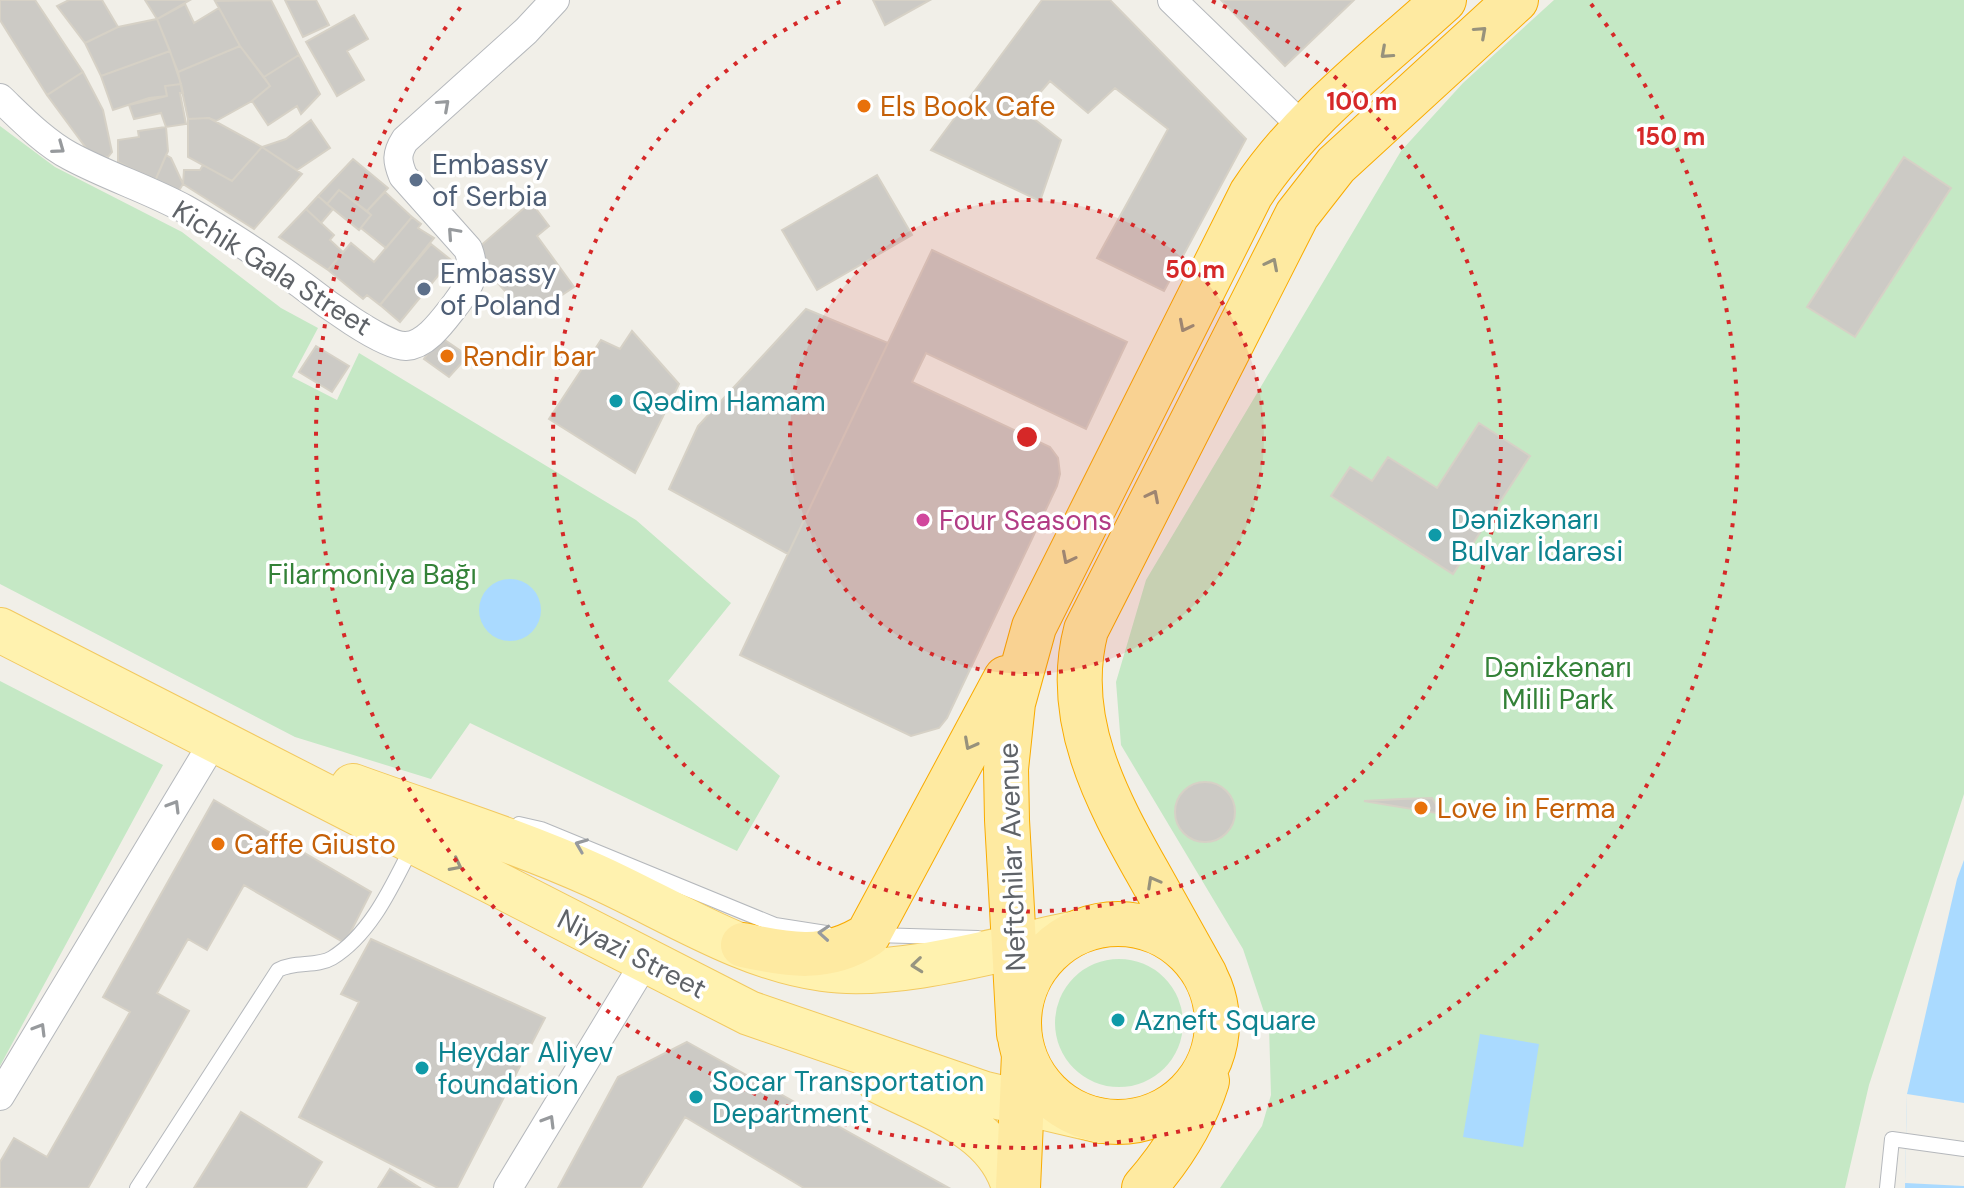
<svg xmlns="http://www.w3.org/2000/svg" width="1964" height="1188" viewBox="0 0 1964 1188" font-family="'DM Sans',sans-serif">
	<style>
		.green { fill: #c5e8c5 }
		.water { fill: #aadaff }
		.pier { fill: #f1efe8 }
		.building { fill: #cccac5; stroke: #d6d1c6; stroke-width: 2 }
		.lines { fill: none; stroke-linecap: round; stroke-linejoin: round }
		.service-casing { stroke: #b5b8bc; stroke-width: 16 }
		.minor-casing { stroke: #b5b8bc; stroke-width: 30 }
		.primary-casing { stroke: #f2c960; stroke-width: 46 }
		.trunk-casing { stroke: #f9ab00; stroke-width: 46 }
		.service { stroke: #fff; stroke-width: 14 }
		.minor { stroke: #fff; stroke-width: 28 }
		.primary { stroke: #fff2af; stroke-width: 44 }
		.trunk { stroke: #feeaa1; stroke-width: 44 }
		.oneway { stroke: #97927c }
		.oneway2 { stroke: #979a9d }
		.oneway3 { stroke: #979581 }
		.ring { fill: none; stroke: #d62828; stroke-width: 4; stroke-dasharray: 4 8 }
		.food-dot { fill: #e8710a; stroke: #fff; stroke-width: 3 }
		.service-dot { fill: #5c6f8a; stroke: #fff; stroke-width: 3 }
		.culture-dot { fill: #0f9aa8; stroke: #fff; stroke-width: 3 }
		.hotel-dot { fill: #d1479c; stroke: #fff; stroke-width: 3 }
		.labels { text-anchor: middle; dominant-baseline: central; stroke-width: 7; stroke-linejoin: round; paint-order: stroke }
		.food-label { font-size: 28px; fill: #c56008; stroke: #fff; text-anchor: start }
		.service-label { font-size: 28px; fill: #4e5e75; stroke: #fff; text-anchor: start }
		.street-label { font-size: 28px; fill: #5f6368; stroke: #fff }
		.culture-label { font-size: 28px; fill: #0d838f; stroke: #fff; text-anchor: start }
		.hotel-label { font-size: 28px; fill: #b23c85; stroke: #fff; text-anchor: start }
		.park-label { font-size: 28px; fill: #348238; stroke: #fff }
		.centre { fill: #d62828; stroke: #fff; stroke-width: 4 }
		.ring-label { font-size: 24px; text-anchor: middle; font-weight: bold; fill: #d62828; stroke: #fff; stroke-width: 7; stroke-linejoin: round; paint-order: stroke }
	</style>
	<rect width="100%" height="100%" fill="#f1efe8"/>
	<path class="green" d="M1554 0H1964V794L1869 1085 1845 1188H1220L1262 1126 1271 1095 1269 1027 1243 949 1121 745 1116 682 1146 580 1401 151 1463 83Z
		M0 126 55 167 182 232 281 308 318 328 292 377 337 400 359 353 636 520 731 603 668 681 780 776 737 851 470 723 431 779 295 737 0 584Z
		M0 681 163 765 0 1066Z
		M1055 1023a64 64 0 1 1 128 0a64 64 0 1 1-128 0Z"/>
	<path class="water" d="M479 610a31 31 0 1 1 62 0a31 31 0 1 1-62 0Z
		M1964 860V1188H1905L1907 1094 1957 879Z
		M1480 1034 1539 1044 1523 1147 1463 1137Z"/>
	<path class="pier" d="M1907 1094 1964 1103V1186L1905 1183Z"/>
	<path class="building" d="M0 0H35L83 72 47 95 0 20Z
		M69 0H102L118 27 85 43 57 6Z
		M145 0H190L157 19Z
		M271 0 299 55 264 77 240 46 215 1Z
		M285 0H316L329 25 303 37Z
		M873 0H930L885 25Z
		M1042 0H1110L1246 139 1164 291 1097 258 1168 129 1115 88 1088 113 1050 81 1024 111 1061 140 1040 201 931 150Z
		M1221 0H1354L1285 66Z
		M185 4 194 23 219 8 240 46 178 72 157 19Z
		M354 15 368 39 347 51 364 80 337 96 306 42Z
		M157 19 170 51 101 76 85 43 118 27Z
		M240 46 270 86 252 101 216 121 209 118 188 119 178 72Z
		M170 51 181 84 165 86 167 96 149 98 113 110 101 76Z
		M299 55 320 94 301 114 297 106 268 125 252 101 270 86 264 77Z
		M83 72 103 110 112 152 108 157 92 156 47 95Z
		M181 84 183 93H180L186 124 166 127 161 113 134 119 129 105 167 96 165 86Z
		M209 118 262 147 232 181 188 157V119Z
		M311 120 330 148 297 170 262 147 286 139Z
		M166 127 168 151 155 181 118 162V140L139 137 138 131Z
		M262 147 302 174 254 229 183 184 184 170H200L203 165 232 181Z
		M166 155 171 158 183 184 178 192 155 181Z
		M1904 157 1951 188 1855 337 1807 307Z
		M353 159 388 188 367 211 339 190 327 204 318 196Z
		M877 175 912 235 817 290 782 230Z
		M339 190 371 215 359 230 327 204Z
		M385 192 412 217 386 248 361 228 371 215 367 211Z
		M318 196 333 209 321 223 306 209Z
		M531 202 549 226 537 236 574 287 562 295 560 291 525 313 494 279 497 277 481 258 478 248Z
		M306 209 334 235 330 240 343 252 328 270 279 237Z
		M412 217 421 224 418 228 434 238 380 305 367 295 363 299 328 270 351 243 374 262Z
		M431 244 451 260 400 322 380 305Z
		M932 250 1127 342 1086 429 926 353 912 382 1050 447 1058 458 1060 474 1057 486 947 718 939 728 911 736 740 655Z
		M806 309 888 343 788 554 669 489 698 426Z
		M632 331 679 384 635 473 549 419 601 340 620 349Z
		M439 336 468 356 449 377 424 359Z
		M316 346 349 366 332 392 299 372Z
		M1479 423 1530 456 1453 574 1331 496 1350 467 1372 481 1388 457 1437 488Z
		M1175 812a30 30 0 1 1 60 0a30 30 0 1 1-60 0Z
		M1432 798 1442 814 1364 801 1401 799Z
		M214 800 371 892 345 943 244 885 207 950 188 939 157 993 189 1011 88 1188H0V1162L14 1138 47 1157 130 1012 103 997Z
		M371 939 545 1018 457 1188H438L299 1117 359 1002 341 994Z
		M687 1042 949 1188H804L685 1117 641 1188H558L618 1077Z
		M241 1112 322 1162 306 1188H194Z
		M390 1169 420 1188H378Z"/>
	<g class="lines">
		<defs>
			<path id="service" d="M519 824 541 829 775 925 826 933
				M875 935 978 938
				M137 1188 278 970C294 961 317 967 332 958 371 934 392 886 412 847
				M1887 1188 1892 1139 1964 1149"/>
			<path id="minor" d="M1172 0 1304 128
				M0 98C21 118 44 142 70 156 107 176 148 189 185 209 226 232 265 258 302 285 321 300 384 347 406 346 427 345 444 319 456 304 471 284 477 273 468 249L403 176C397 161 396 154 405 140L526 31 555 0
				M0 1096 214 741
				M508 1188 645 962"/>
			<path id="primary" d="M0 630 749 1013 985 1094 1101 1121
				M353 786C433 815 515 840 593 875 667 908 742 958 823 969 897 980 1002 948 1076 933
				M879 1081C929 1107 998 1127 1014 1188"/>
			<path id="trunk" d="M1019 1023a99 99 0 1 1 198 0a99 99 0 1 1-198 0Z
				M743 945C788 955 827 962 868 935L1006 678
				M1205 975C1186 941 1167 907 1148 873 1106 799 1063 718 1086 630L1297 215 1336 165 1516 0
				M1019 1034 1007 820 1006 769 1013 703 1034 627 1251 194C1301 118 1377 61 1444 0
				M1018 1188 1024 1054
				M1144 1188C1172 1156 1194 1122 1207 1081"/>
		</defs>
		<use href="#service" class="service-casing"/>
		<use href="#minor" class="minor-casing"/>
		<use href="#primary" class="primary-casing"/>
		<use href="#trunk" class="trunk-casing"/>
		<use href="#service" class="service"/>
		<use href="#minor" class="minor"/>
		<use href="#primary" class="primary"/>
		<use href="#trunk" class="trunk"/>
	</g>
	<defs><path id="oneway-chevron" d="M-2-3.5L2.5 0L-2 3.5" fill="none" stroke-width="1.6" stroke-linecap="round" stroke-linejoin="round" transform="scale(2)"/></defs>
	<g class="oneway">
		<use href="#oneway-chevron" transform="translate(1481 32) rotate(-42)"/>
		<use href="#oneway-chevron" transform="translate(1386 53) rotate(138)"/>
		<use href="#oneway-chevron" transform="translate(1272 264) rotate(-63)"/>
		<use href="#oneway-chevron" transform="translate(1185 326) rotate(117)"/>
		<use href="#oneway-chevron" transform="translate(1153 496) rotate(-63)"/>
		<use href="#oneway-chevron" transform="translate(1068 558) rotate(117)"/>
		<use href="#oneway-chevron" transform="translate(970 744) rotate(118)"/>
		<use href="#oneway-chevron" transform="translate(1153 882) rotate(-119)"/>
	</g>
	<g class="oneway2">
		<use href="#oneway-chevron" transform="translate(444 105) rotate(-42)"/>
		<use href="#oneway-chevron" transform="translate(59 148) rotate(36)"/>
		<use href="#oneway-chevron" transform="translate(453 233) rotate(-132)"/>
		<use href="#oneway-chevron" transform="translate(174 806) rotate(-59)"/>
		<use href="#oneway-chevron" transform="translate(581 845) rotate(-158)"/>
		<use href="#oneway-chevron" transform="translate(824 933) rotate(-176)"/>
		<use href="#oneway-chevron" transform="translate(40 1029) rotate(-59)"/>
		<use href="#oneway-chevron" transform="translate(549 1121) rotate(-59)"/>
	</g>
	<g class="oneway3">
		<use href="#oneway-chevron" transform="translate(456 865) rotate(27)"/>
		<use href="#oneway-chevron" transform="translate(917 965) rotate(174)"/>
	</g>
	<circle cx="1027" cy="437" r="237" fill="#d62828" fill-opacity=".12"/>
	<g class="ring">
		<circle cx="1027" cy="437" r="237"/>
		<path d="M1212 1A474 474 0 1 1 842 1"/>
		<path d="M1591 4A711 711 0 1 1 463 4"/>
	</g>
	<g class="food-dot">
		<circle cx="864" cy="106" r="8"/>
		<circle cx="447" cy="356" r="8"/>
		<circle cx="1421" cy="808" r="8"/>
		<circle cx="218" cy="844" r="8"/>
	</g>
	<g class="service-dot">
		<circle cx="416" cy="180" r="8"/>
		<circle cx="424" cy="289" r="8"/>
	</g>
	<g class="culture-dot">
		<circle cx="616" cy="401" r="8"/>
		<circle cx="1435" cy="535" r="8"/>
		<circle cx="1118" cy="1020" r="8"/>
		<circle cx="422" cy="1068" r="8"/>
		<circle cx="696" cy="1097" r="8"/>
	</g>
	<circle class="hotel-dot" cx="923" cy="520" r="8"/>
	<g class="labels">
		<g class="food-label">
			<text x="880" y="106">Els Book Cafe</text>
			<text x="463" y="356">Rəndir bar</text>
			<text x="1437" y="808">Love in Ferma</text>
			<text x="234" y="844">Caffe Giusto</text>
		</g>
		<g class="service-label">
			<text x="432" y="164">Embassy<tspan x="432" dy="32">of Serbia</tspan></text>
			<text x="440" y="273">Embassy<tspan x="440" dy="32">of Poland</tspan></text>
		</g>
		<g class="street-label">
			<text transform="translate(272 268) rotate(32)">Kichik Gala Street</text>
			<text transform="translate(1012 857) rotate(-92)">Neftchilar Avenue</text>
			<text transform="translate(632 954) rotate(27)">Niyazi Street</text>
		</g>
		<g class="culture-label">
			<text x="632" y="401">Qədim Hamam</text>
			<text x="1451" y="519">Dənizkənarı<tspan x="1451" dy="32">Bulvar İdarəsi</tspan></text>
			<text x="1134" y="1020">Azneft Square</text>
			<text x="438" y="1052">Heydar Aliyev<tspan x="438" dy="32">foundation</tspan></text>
			<text x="712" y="1081">Socar Transportation<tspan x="712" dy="32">Department</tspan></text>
		</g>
		<g class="hotel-label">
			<text x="939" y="520">Four Seasons</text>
		</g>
		<g class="park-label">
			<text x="372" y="574">Filarmoniya Bağı</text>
			<text x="1558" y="667">Dənizkənarı<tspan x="1558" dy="32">Milli Park</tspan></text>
		</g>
	</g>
	<circle cx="1027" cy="437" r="12" class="centre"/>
	<g class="ring-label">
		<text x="1362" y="110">100 m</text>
		<text x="1671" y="145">150 m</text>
		<text x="1195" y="278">50 m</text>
	</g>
</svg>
